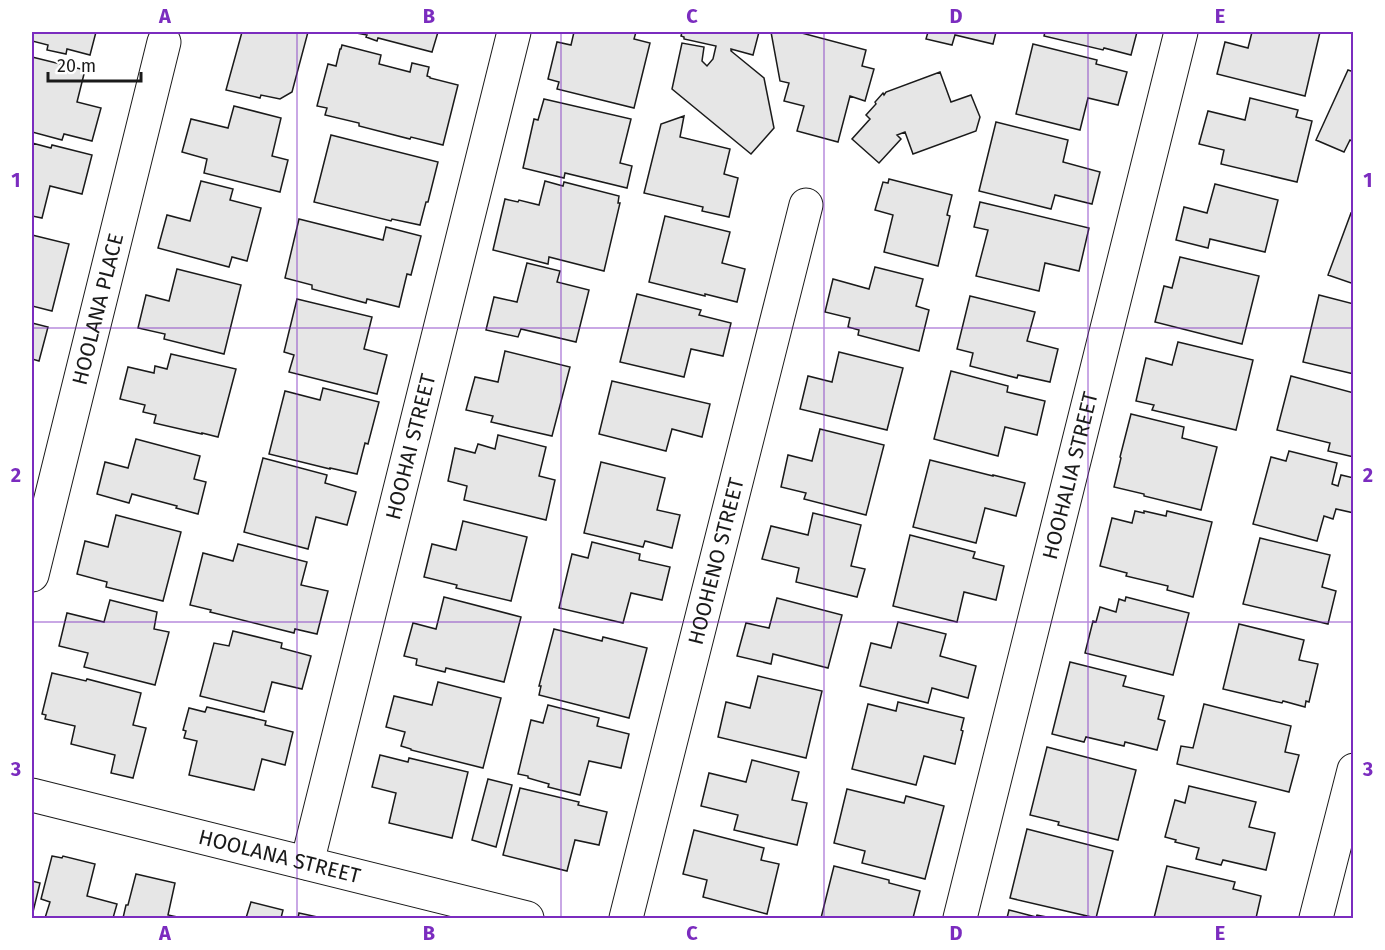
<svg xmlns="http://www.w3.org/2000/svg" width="1385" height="950" viewBox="0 0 1385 950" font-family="'Fira Sans',sans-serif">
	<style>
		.building { fill: #e6e6e6; stroke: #1a1a1a; stroke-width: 1.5 }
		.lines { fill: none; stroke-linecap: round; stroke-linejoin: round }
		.minor-casing { stroke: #1a1a1a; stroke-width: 35 }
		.minor { stroke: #fff; stroke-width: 33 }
		.grid { fill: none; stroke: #7b2cbf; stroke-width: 1.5; stroke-opacity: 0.55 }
		.labels { text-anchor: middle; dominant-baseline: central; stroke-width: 4.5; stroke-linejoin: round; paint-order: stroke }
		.street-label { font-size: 21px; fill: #1a1a1a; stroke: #fff }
		.neatline { fill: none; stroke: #7b2cbf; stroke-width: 2 }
		.grid-label { font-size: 20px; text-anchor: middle; font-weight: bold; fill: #7b2cbf }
	</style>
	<rect width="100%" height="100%" fill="#fff"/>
	<path class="building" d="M32 32H96L90 55 67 49 66 54 47 50 48 45 32 41Z
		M242 32H308L292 92 280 99 261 95 260 98 226 90Z
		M351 32H438L432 52 378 38 377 41 366 37 367 35Z
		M574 32H636L634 39 650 43 634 108 557 89 559 82 548 79 557 42 571 45Z
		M682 32H759L753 55 731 49V51L764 78 774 128 751 154 672 89 682 43 704 47 702 61 707 66 713 59 716 46 684 39V37L681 36Z
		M771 32H798L866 50 862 66 874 69 865 101 850 96 838 142 797 131 804 106 784 101 789 83 780 81Z
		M928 32H996L993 44 955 35 952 45 926 39Z
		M1045 32H1137L1131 55 1104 48 1103 50 1044 36Z
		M1252 32H1320L1305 96 1217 74 1225 42 1248 48Z
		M1033 44 1097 60 1096 64 1127 72 1118 105 1088 98 1080 130 1016 114Z
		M342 45 381 55 379 64 410 72 412 63 429 67 427 76 430 77V78L458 85 443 145 411 137 410 139 359 126V123L325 115 327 108 317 106 328 64 336 66 340 49H341Z
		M32 57 85 70 77 102 101 108 92 141 64 134 62 140 32 132Z
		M1348 70 1354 72V142L1350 140 1344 152 1316 140Z
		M940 72 951 102 971 95 980 117 976 131 913 154 905 132 897 135 901 139 879 163 852 139 870 119 866 115 876 104 875 102 883 93 884 95 886 92Z
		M1250 98 1298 110 1296 117 1312 121 1297 182 1221 164 1224 150 1199 144 1208 111 1245 120Z
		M544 99 631 119 620 163 632 166 627 188 565 173 564 178 523 168 534 119 538 120Z
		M234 106 281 118 272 156 288 160 280 192 204 173 207 159 182 152 191 119 228 128Z
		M684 116 680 137 730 149 724 174 738 178 729 217 702 211 703 207 644 193 661 124Z
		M996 122 1068 140 1063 162 1100 172 1092 204 1055 195 1051 209 979 191Z
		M331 135 438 162 428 202H426L420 225 392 219 391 221 314 202Z
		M32 143 51 148 52 145 92 155 82 194 50 186 42 218 32 216Z
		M889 179 952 195 947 215 950 216 938 266 884 252 893 215 875 210 883 182 888 183Z
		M201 181 233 189 230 200 261 208 247 261 232 257 229 267 158 248 167 215 190 221Z
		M545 181 563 186 564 182 619 196 618 203H620L604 271 549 257 548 264 493 250 505 199 518 202 519 200 539 205Z
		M1215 184 1278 200 1265 252 1210 239 1208 248 1176 240 1184 207 1207 213Z
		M980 202 1089 228 1079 271 1045 263 1039 291 976 276 988 230 974 227Z
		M1351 213 1354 214V284L1328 275Z
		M665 216 730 232 722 263 745 269 737 302 705 294V296L649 282Z
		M299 219 383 240 386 227 421 236 411 275 407 274 399 307 367 299 366 303 312 289V285L285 278Z
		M32 235 69 244 52 311 32 306Z
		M1180 257 1259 276 1242 344 1155 322 1164 286 1172 288Z
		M527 263 560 271 557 282 589 290 576 342 521 329 518 337 486 330 494 297 517 302Z
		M875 267 923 279 916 306 929 310 919 351 858 335 859 330 848 327 850 318 825 312 833 279 869 289Z
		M177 269 241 285 224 354 164 339 165 334 138 328 146 295 169 301Z
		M637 294 701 310 699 315 731 323 723 356 691 349 684 377 620 362Z
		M1319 295 1354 304V374L1303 362Z
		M970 296 1035 312 1027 341 1058 349 1050 382 1018 375 1017 378 970 366 973 353 957 349Z
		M297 299 372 317 364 349 387 355 377 394 289 372 294 355 284 352Z
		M32 323 48 327 39 361 32 359Z
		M1178 342 1253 360 1236 430 1152 410 1154 405 1136 401 1146 358 1172 365Z
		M505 351 570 367 552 436 491 422 493 416 466 410 475 377 498 382Z
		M839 352 903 368 887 430 800 409 808 376 832 382Z
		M171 354 236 369 218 437 202 433V434L154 423 156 415 143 412 145 405 120 399 128 367 154 373 155 366 167 369Z
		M951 371 1008 386 1007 392 1045 401 1037 435 1005 427 998 456 934 439Z
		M1291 376 1354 393V457L1328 451 1330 443 1277 430Z
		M612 381 710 404 702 437 672 429 666 451 599 434Z
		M323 388 379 402 368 444 365 443 357 474 330 468V469L269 454 285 391 320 400Z
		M1131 414 1184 427 1182 438 1217 447 1201 510 1144 496V494L1114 487 1121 458 1120 457Z
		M820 429 884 445 866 515 804 499 806 493 781 487 788 455 812 461Z
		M498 435 546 447 539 476 555 480 546 520 464 500 467 486 448 481 455 448 475 453 478 444 495 449Z
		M136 439 200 456 194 479 206 482 198 514 176 508 177 506 132 494 129 503 97 494 105 462 128 468Z
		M1289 451 1337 463 1332 484 1338 486 1341 475 1354 478V513L1336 509 1333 519 1324 516 1317 541 1253 524 1271 457 1286 461Z
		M263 458 327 475 325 483 356 492 347 525 316 517 308 549 244 532Z
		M930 460 993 476V475L1025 483 1016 516 985 508 976 543 913 527Z
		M601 462 665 478 657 510 680 515 672 548 645 541 643 547 584 533Z
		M1135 511 1144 513V511L1166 516 1167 511 1212 522 1193 597 1167 590 1168 586 1126 576 1127 573 1100 566 1112 518 1132 523Z
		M813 513 861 525 851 566 865 569 857 597 796 582 799 568 762 559 771 526 808 535Z
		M116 515 181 532 163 601 106 587 107 582 77 574 85 541 108 547Z
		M463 521 527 537 511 601 456 588 457 585 424 577 432 544 456 550Z
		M910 535 975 552 973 558 1004 566 996 600 964 592 957 622 893 606Z
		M1260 538 1330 555 1322 587 1336 591 1328 624 1243 604Z
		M592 542 640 554 639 560 670 567 662 600 631 593 623 623 559 608 572 554 588 558Z
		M238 544 307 562 301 585 328 591 317 634 295 629 294 633 210 612 211 610 190 605 203 553 233 561Z
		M444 597 521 617 504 682 446 668 445 672 416 665 417 659 404 656 413 623 436 629Z
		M1126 597 1189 613 1173 675 1085 653 1093 621 1096 622 1100 607 1116 612 1119 599 1125 601Z
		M777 598 842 615 828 668 773 654 771 664 737 656 746 623 769 628Z
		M110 600 157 612 154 629 169 632 155 685 84 667 88 653 59 646 67 613 104 622Z
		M898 622 946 634 940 656 976 666 968 698 932 688 928 703 860 686 871 643 891 648Z
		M1239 624 1304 640 1299 660 1318 664 1309 702 1306 701 1305 707 1283 701 1282 703 1223 689Z
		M554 629 602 641 603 637 647 648 629 718 539 695 541 686H539Z
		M233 631 282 643 281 648 311 656 302 689 272 682 264 712 200 696 214 643 229 646Z
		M1070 662 1126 676 1123 686 1164 696 1158 719 1165 721 1157 750 1125 742 1124 746 1086 737 1084 742 1052 734Z
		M52 673 86 681 87 679 141 693 133 725 146 728 133 778 111 773 115 755 71 744 75 726 45 719 46 715 42 714Z
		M758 676 822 691 806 758 718 737 726 702 750 708Z
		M438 682 501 698 483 768 411 750V749L401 746 405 732 386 727 394 696 432 705Z
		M898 702 964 718 961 730 963 731 955 764 924 756 916 785 852 769 868 704 896 711Z
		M1204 704 1291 726 1285 752 1299 755 1289 792 1177 764 1181 746 1193 748Z
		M548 705 599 718 597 726 629 734 621 768 589 761 580 795 548 787 549 784 528 778V776L518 774 531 720 543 723Z
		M207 707 266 721 265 725 293 732 285 765 262 759 254 790 189 775 197 741 184 738 186 731 183 730 189 708 205 712Z
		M1047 747 1136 770 1118 840 1058 825 1059 822 1030 815Z
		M380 755 408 762 409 758 468 772 452 838 389 823 396 793 372 787Z
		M752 760 799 772 792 800 807 803 797 845 734 830 738 815 701 806 709 773 746 782Z
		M488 779 512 785 496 847 472 840Z
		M1189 786 1256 802 1249 827 1275 833 1266 870 1223 860 1221 865 1196 859 1199 848 1175 842 1176 840 1165 837 1175 800 1185 803Z
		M520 788 579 802 578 805 607 812 599 845 575 840 567 871 503 855Z
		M847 789 904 803 906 796 944 806 925 879 862 863 865 851 834 843Z
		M1027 829 1113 851 1096 918 1010 898Z
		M694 830 764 848 761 860 779 864 767 914 703 897 707 880 683 874Z
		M52 856 62 858 63 856 95 864 87 896 117 904 113 918H45L50 902 41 899Z
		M834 866 889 880V883L920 891 913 918H821Z
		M1167 866 1235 882 1233 889 1261 896 1256 918H1154Z
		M136 874 175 883 168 915 182 918H123L126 905H128Z
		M32 881 40 883 32 916Z
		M251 902 283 910 281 918H246Z
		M1009 910 1036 917 1037 915 1052 918H1007Z
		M299 913 322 918H298Z"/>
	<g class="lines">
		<defs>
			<g id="minor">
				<path id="s1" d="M32 575 164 42"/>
				<path id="s2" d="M32 795 527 918"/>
				<path id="s3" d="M307 863 514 32"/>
				<path id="s4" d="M626 918 806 205"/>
				<path id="s5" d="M960 918 1181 32"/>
				<path d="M1316 918 1354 770"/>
			</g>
		</defs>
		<use href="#minor" class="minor-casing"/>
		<use href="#minor" class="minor"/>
	</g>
	<path class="grid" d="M297 32V918M561 32V918M824 32V918M1088 32V918M32 328H1354M32 622H1354"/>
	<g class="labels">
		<g class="street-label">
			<text stroke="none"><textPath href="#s1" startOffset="274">HOOLANA PLACE</textPath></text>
			<text stroke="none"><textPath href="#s3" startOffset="429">HOOHAI STREET</textPath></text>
			<text stroke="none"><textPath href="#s5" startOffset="456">HOOHALIA STREET</textPath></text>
			<text stroke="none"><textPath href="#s4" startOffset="368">HOOHENO STREET</textPath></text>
			<text stroke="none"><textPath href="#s2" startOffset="255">HOOLANA STREET</textPath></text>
		</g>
	</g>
	<rect width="1385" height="950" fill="none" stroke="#ffffff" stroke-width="66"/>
	<path d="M48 72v9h93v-9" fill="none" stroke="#1a1a1a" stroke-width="3"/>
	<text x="57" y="72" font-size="18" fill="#1a1a1a" stroke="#ffffff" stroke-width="4.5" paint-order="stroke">20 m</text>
	<rect x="33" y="33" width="1319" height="884" class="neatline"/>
	<g class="grid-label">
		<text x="165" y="23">A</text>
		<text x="429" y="23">B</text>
		<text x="692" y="23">C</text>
		<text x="956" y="23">D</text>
		<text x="1220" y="23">E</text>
		<text x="16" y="187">1</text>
		<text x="1368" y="187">1</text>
		<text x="16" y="482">2</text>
		<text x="1368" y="482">2</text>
		<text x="16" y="776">3</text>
		<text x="1368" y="776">3</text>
		<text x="165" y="940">A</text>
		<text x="429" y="940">B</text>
		<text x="692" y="940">C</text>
		<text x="956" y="940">D</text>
		<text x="1220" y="940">E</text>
	</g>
</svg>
